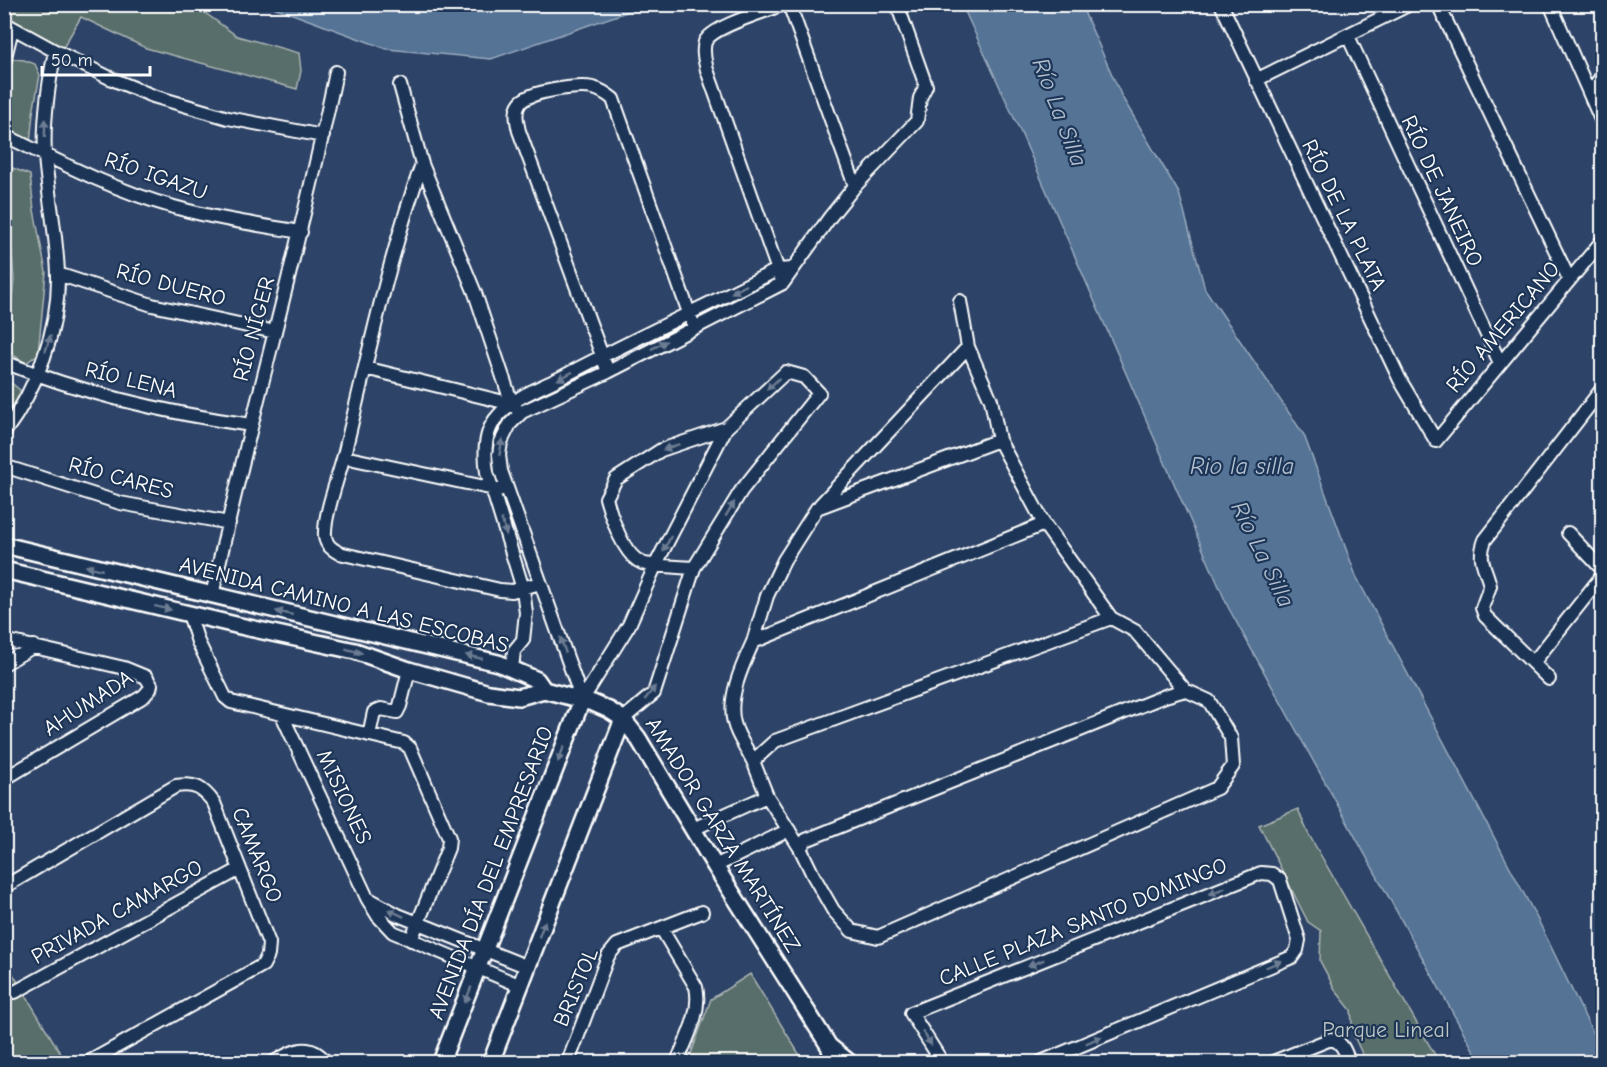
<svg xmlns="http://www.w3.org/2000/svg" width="1607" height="1067" viewBox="0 0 1607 1067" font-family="'Comic Neue',sans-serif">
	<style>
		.green { fill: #586e6a; stroke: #acb6b4; stroke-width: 1.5 }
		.water { fill: #557395; stroke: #99abbf; stroke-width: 1.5 }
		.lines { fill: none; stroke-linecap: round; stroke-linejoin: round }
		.minor-casing { stroke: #fff; stroke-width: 16 }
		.tertiary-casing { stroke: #fff; stroke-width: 20 }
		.minor { stroke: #1d3557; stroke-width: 12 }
		.tertiary { stroke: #1d3557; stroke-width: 15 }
		.oneway { fill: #6c7c92 }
		.labels { text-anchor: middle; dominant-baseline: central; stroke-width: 4.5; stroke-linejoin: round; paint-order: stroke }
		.street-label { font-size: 22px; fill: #fff; stroke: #1d3557 }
		.park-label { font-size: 22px; fill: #bcc5c3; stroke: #1d3557 }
		.water-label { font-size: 24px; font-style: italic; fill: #b2c0cf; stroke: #1d3557 }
	</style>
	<rect width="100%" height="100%" fill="#2d4367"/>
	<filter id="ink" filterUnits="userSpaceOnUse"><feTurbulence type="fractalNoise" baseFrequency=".0167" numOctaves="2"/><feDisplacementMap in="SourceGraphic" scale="12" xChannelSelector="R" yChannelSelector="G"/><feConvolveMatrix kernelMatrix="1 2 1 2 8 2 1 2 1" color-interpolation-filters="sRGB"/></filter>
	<g filter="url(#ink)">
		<path class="green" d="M5 4 194 5 237 36 299 53 301 71 297 89 146 48 81 17 63 48 17 23 5 14Z
			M13 59 24 60 35 64 40 75 33 113 30 143 5 131V85Z
			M5 165 30 175 34 210 46 272 38 354 26 363 13 355 7 339 14 280Z
			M5 380 10 382 20 390V402L5 422Z
			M1298 809 1308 833 1439 1062H1366L1353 1034 1351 1010 1336 991 1320 961 1321 931 1308 922 1259 825Z
			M4 959 64 1059 59 1062H5Z
			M750 974 804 1062H688L711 999Z"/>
		<path class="water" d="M268 5 647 4V5L491 59 387 49Z
			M962 5H1081L1122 97 1179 193 1205 289 1304 435 1356 576 1540 924 1602 1052V1062H1480L1228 607 1021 133Z"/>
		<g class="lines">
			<defs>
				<path id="minor" d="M789 4 855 186
					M1221 4 1400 380 1436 441 1602 241
					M1438 4 1569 279
					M1550 4 1602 122
					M4 23 55 51 112 79 153 96 228 118 323 136
					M1348 36 1500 363
					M4 61 12 29
					M1256 80 1410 4
					M400 85 422 164 475 293 512 404 516 408
					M1590 92 1602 76
					M4 135C59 162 116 191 174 207 216 219 259 225 301 232
					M422 164C389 256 369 352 346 447 341 471 325 510 325 532 324 543 330 548 339 553L500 590 512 591 540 583
					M4 270V293
					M58 274 152 305 275 332
					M780 276 707 70C705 61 702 52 705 42 712 26 767 11 784 4
					M960 301 968 347 991 400 999 440 1044 524 1111 618 1135 631 1185 690
					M4 362C84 394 166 413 251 425
					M365 368 512 404
					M608 372 519 131C517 122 514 111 520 103 529 91 578 85 593 88 601 90 607 94 613 99L694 327
					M4 433C37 388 59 330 58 275 57 235 48 196 45 156 43 121 48 86 55 51
					M344 457 499 490
					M4 466 120 503 229 523
					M820 505 968 347
					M1568 533 1602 569
					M694 568C683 567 649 566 642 563 623 555 611 516 606 498L616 479 661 450 726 428
					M212 596C249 420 300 248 336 72
					M189 614 198 642 225 697 231 702 404 743 410 748 449 838 448 848 411 940
					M4 640 124 668 146 677 151 685 150 689 144 696 4 779
					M753 642 767 596 784 560 817 508 999 440
					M1533 663 1602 576
					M4 664 34 646
					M512 668 514 651 523 640 526 613 523 589 487 472C484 453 484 431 498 416 513 397 543 387 564 376 634 339 706 306 777 270L793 269
					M1549 679 1485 616 1482 608 1490 586C1486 567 1477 561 1485 540L1602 389
					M582 700 501 471 499 455 501 442 510 424 522 412 608 372 783 283 830 217 855 186 917 121 920 98 926 86 897 4
					M582 700 629 625 656 564 726 428 786 372 804 377 819 393 741 491 694 568 654 693 623 719
					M282 715 367 898 378 916 393 932 521 986
					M369 735 374 712 381 709 397 712 400 706 409 670
					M753 761C747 749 737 736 734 723 727 698 743 664 753 642L1044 524
					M693 829 767 796
					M800 848 806 840 1165 696 1185 690 1209 701 1231 738 1233 766 1217 788 878 937 852 931 833 910 813 875 800 848 767 796 753 761 775 741 1111 618
					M715 866 789 830
					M4 887 176 786C195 783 203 788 214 803L269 943 268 955 263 965 89 1062
					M369 899 398 915 528 967
					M661 928 696 987C702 1012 686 1039 677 1062
					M15 992 240 869
					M274 1062C293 1051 309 1041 326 1062
					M568 1062 608 956 617 945 702 912
					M942 1062 911 1013 1261 873 1272 874 1280 880 1299 940 1297 950 1292 957 1041 1062
					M1273 1062 1331 1039C1343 1042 1345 1052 1349 1062"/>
				<path id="tertiary" d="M4 545 498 663 537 680 544 690
					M4 570 240 626 355 651 409 670 489 693 519 697 544 690
					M544 690 593 703 609 710 623 719 638 738 715 866 829 1046 834 1062
					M829 1046 849 1062
					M441 1062 582 700
					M491 1062 623 719"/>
			</defs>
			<use href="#minor" class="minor-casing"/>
			<use href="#tertiary" class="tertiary-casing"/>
			<use href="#minor" class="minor"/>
			<use href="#tertiary" class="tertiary"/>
		</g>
		<defs><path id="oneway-solid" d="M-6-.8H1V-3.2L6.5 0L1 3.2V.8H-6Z" transform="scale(1.5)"/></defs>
		<g class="oneway">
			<use href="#oneway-solid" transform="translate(45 128) rotate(-89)"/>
			<use href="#oneway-solid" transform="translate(739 289) rotate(153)"/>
			<use href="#oneway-solid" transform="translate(48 343) rotate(-73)"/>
			<use href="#oneway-solid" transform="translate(659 345) rotate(-27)"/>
			<use href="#oneway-solid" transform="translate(565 376) rotate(152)"/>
			<use href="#oneway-solid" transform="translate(773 384) rotate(137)"/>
			<use href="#oneway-solid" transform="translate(501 447) rotate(-79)"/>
			<use href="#oneway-solid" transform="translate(671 447) rotate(161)"/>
			<use href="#oneway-solid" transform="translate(730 509) rotate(-59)"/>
			<use href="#oneway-solid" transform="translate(504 527) rotate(73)"/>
			<use href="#oneway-solid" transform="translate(667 544) rotate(117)"/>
			<use href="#oneway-solid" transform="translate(94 568) rotate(-167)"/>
			<use href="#oneway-solid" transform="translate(163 608) rotate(14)"/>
			<use href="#oneway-solid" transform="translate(284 613) rotate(-167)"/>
			<use href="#oneway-solid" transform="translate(563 645) rotate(-109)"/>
			<use href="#oneway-solid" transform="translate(354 651) rotate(15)"/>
			<use href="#oneway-solid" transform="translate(474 657) rotate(-167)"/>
			<use href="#oneway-solid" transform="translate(650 693) rotate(-52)"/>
			<use href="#oneway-solid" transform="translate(561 754) rotate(111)"/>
			<use href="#oneway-solid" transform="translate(1217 891) rotate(158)"/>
			<use href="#oneway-solid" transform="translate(396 913) rotate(-155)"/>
			<use href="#oneway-solid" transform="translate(542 929) rotate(-69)"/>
			<use href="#oneway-solid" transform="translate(1036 963) rotate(158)"/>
			<use href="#oneway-solid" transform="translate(1274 964) rotate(-23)"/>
			<use href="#oneway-solid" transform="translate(468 995) rotate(112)"/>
			<use href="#oneway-solid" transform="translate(927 1038) rotate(58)"/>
			<use href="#oneway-solid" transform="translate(1094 1040) rotate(-23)"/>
		</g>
	</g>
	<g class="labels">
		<g class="street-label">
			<text transform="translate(156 176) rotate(19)">RÍO IGAZU</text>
			<text transform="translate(1442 191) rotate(65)">RÍO DE JANEIRO</text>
			<text transform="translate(1344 215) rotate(64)">RÍO DE LA PLATA</text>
			<text transform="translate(171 285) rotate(15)">RÍO DUERO</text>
			<text transform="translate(1503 327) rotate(-50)">RÍO AMERICANO</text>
			<text transform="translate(254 329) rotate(-75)">RÍO NÍGER</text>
			<text transform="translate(131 380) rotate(14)">RÍO LENA</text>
			<text transform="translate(121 478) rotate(15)">RÍO CARES</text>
			<text transform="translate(344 605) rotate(14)">AVENIDA CAMINO A LAS ESCOBAS</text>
			<text transform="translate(88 703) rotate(-33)">AHUMADA</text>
			<text transform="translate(344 797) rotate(65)">MISIONES</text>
			<text transform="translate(723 835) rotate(58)">AMADOR GARZA MARTÍNEZ</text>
			<text transform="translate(257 855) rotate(68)">CAMARGO</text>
			<text transform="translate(491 873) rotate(-69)">AVENIDA DÍA DEL EMPRESARIO</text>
			<text transform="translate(117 912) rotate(-29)">PRIVADA CAMARGO</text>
			<text transform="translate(1083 922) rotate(-22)">CALLE PLAZA SANTO DOMINGO</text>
			<text transform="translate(576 987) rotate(-67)">BRISTOL</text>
		</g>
		<g class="park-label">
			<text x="1386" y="1030">Parque Lineal</text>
		</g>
		<g class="water-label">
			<text transform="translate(1060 112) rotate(69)">Río La Silla</text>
			<text x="1242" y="466">Rio la silla</text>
			<text transform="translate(1263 554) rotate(64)">Río La Silla</text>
		</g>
	</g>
	<rect width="1607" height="1067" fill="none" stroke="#1d3557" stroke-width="24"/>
	<rect x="12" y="12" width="1583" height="1043" fill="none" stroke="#fff" stroke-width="2" filter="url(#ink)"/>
	<path d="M42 66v9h108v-9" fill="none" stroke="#ffffff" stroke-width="3"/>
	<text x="51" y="66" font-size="18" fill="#ffffff" stroke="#1d3557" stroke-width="4.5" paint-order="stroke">50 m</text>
</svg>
